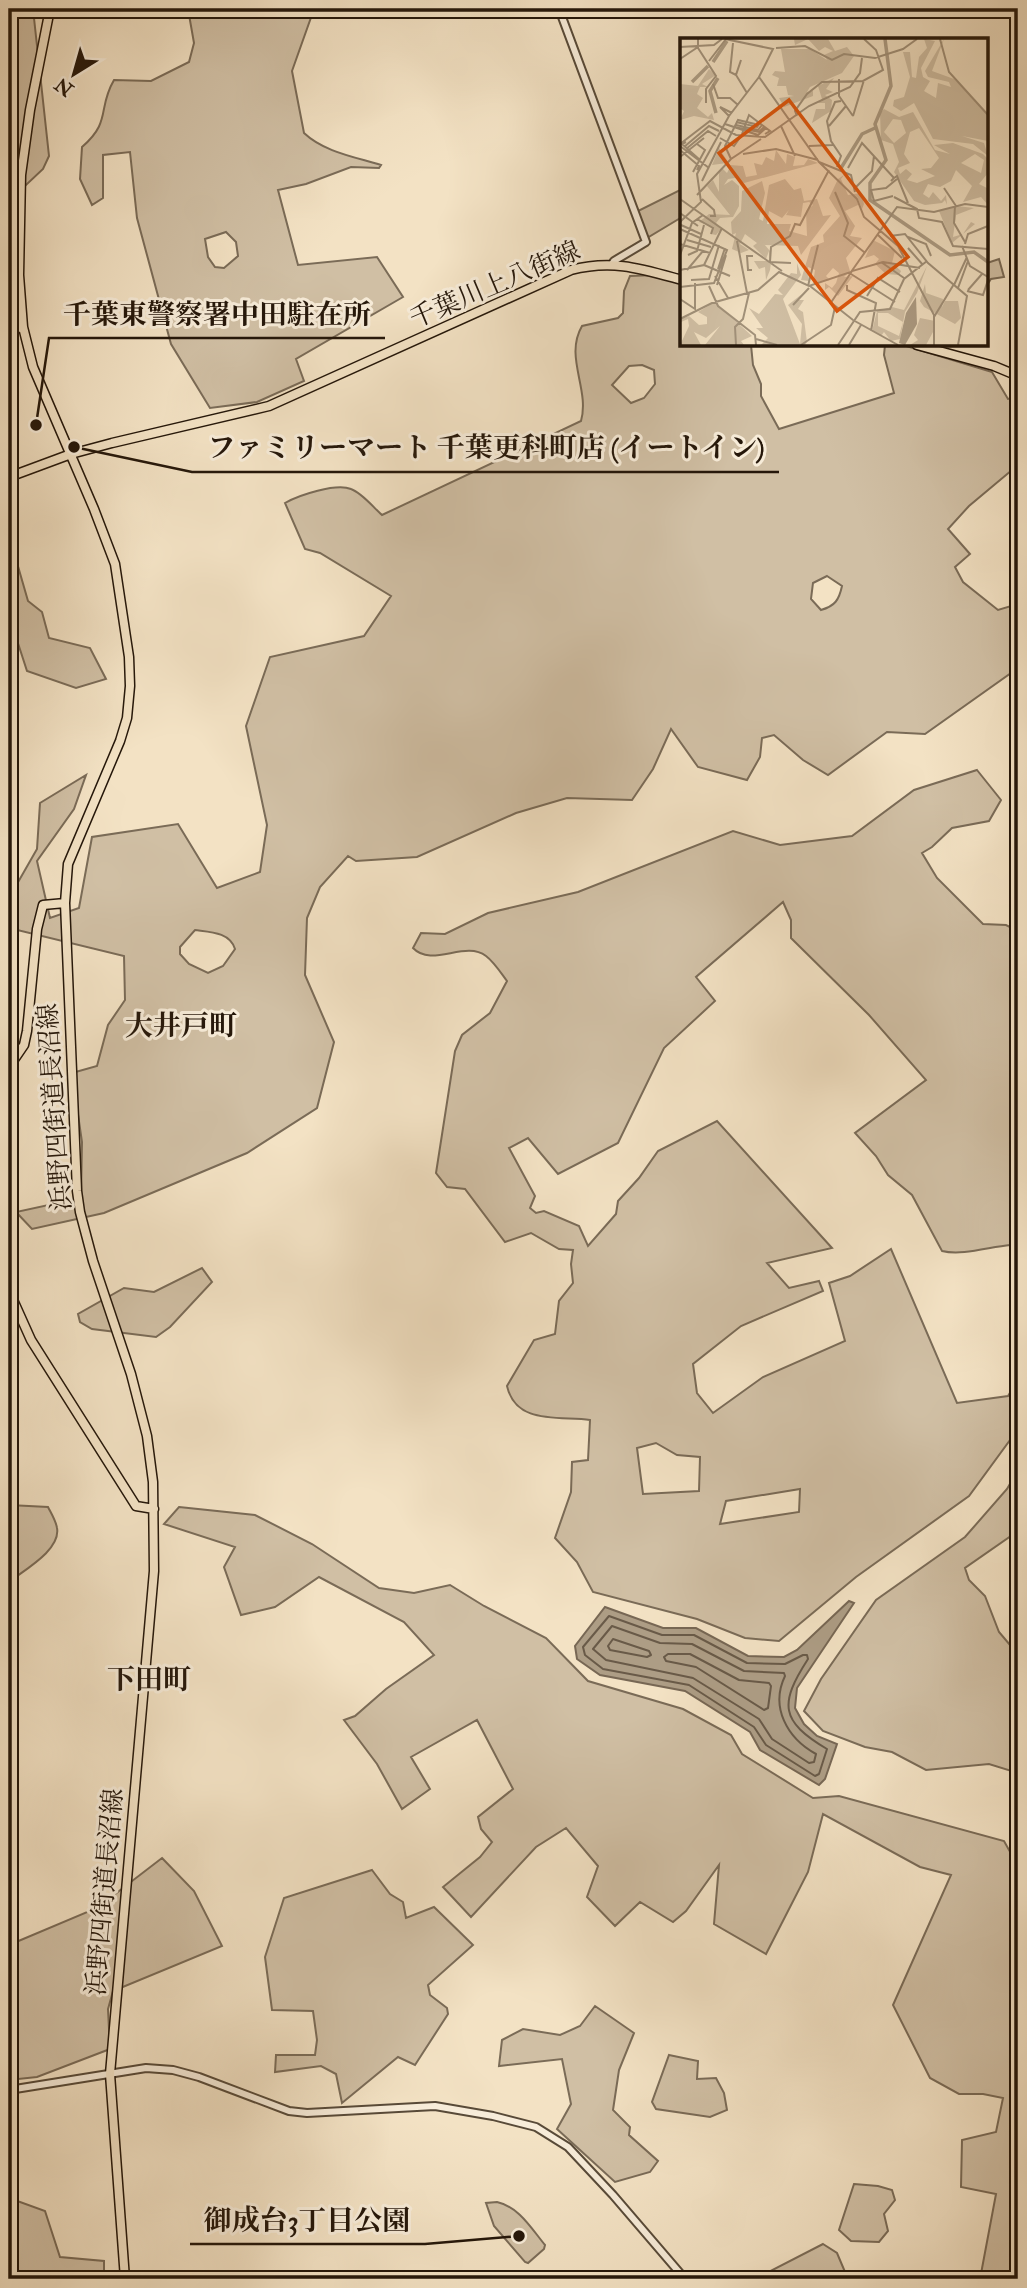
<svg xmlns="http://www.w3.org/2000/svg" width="1027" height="2288" viewBox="0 0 1027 2288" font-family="'IM FELL Double Pica','Noto Serif JP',serif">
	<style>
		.green { fill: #d0bfa4; stroke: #7a6b57; stroke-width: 2; fill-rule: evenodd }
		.water { fill: #ad9d85; stroke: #776754; stroke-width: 2 }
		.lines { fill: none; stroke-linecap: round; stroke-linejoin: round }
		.shore { stroke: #695a48; stroke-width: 2 }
		.tertiary-casing { stroke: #584a38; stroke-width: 10 }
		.primary-casing { stroke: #25170a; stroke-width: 11 }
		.tertiary { stroke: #f7ecd9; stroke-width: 6 }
		.primary { stroke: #f3e2c4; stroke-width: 8 }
		.labels { text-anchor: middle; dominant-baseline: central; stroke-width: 6; stroke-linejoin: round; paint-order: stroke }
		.street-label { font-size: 26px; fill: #25170a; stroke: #f7ecd9 }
		.neighbourhood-label { font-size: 28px; font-weight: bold; fill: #25170a; stroke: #f7ecd9 }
		.inset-river { fill: none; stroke: #ad9d85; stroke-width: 3.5 }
		.inset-road { fill: none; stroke: #a1917a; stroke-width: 2 }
		.view { fill: #de560c; fill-opacity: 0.15; stroke: #de560c; stroke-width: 3.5 }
		.inset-edge { fill: none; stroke: #25170a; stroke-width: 3.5 }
		.leader { fill: none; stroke: #25170a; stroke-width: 2.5 }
		.callout-dot { fill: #25170a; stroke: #f7ecd9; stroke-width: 2.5 }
		.callout-label { font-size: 28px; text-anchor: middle; font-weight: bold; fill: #25170a; stroke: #f7ecd9; stroke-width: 6; stroke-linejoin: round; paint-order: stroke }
	</style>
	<rect width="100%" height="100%" fill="#f3e2c4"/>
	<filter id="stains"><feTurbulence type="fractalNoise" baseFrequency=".00286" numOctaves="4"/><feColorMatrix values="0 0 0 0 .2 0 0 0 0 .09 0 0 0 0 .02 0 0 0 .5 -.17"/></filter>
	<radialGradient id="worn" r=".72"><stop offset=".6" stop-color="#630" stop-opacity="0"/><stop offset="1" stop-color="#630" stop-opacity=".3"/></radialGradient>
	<path class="green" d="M9 9H33L49 156 43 169 9 201Z
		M188 9H314L292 71 304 133C324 152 355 157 381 165L379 168 351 167 306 184 278 190 298 265 377 257 403 297 296 359 304 381 257 402 210 408 171 344 137 218 130 152 103 155V198L92 205 80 179 82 147C112 121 97 109 114 80L151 81 189 62 194 43ZM226 232 236 242 238 256 224 268 215 267 208 257 205 239Z
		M682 189V217L647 238 638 211Z
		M999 259 1004 277 991 279 987 285V263Z
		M682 274V345H751L753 365 761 384V396L779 429 894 393 884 355 885 345H903L992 372 1008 399 1018 397V465L969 506 948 529 970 554 955 567 963 582 998 610 1018 604V668L925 734 887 732 828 775 803 760 774 735 762 738 760 757 747 780 698 767 671 729 653 769 632 800 567 798 516 813 417 857 356 861 348 856 320 887 307 918 305 975 334 1042 317 1108 247 1153 104 1213 32 1229 16 1212 81 1198 82 1142 72 1073 97 1066 108 1025 125 1000 124 956 9 928V898L37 849 40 803 86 775 74 809 37 861 50 918 79 908 92 837 178 824 217 888 260 872 267 825 246 726 270 657 364 636 391 596 320 553 305 549 285 503C299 495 336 483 351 489 362 493 373 507 382 515L581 421C590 389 564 357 582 326L618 318 623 313 624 291 630 276ZM642 365 654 370 655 384 644 398 631 403 612 385 629 366ZM827 576 842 586C839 600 835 606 821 610L811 599 813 583ZM195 930C210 932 230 932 235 949L223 966 208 973 189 964 180 954V947Z
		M9 535 28 601 42 612 49 638 90 648 106 679 76 688 27 671 15 634 9 632Z
		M977 770 1001 800 989 821 952 828 932 847 922 853 937 878 983 924 1006 925 1018 931V1262L1010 1245C989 1247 962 1256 942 1251L912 1195 888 1175 876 1156 855 1133 926 1080 869 1015 791 938V920L783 902 696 977 715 1001 664 1048 618 1143 558 1174 528 1138 509 1148 535 1196 530 1208 536 1213 544 1211 579 1226 588 1246 616 1214 618 1201 639 1178 658 1151 717 1121 832 1248 767 1263 789 1288 819 1281 823 1291 741 1326 693 1364 697 1393 713 1413 763 1377 845 1341 829 1283 850 1276 891 1249 957 1403 1008 1396 1018 1380V1433L1013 1436 969 1496 856 1577 779 1641 745 1638 697 1619 593 1592 577 1562 555 1538 571 1492 572 1462 588 1460 590 1420C559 1416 516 1425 507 1386L534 1340 555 1334 559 1301 573 1283 571 1264 573 1250 559 1249 531 1233 505 1242 465 1189 447 1187 436 1173 455 1051 462 1035 490 1013 507 981C501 973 494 962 486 956 465 940 432 968 413 948L421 933 445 934 488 913 578 892 733 831 780 845 852 836 914 790ZM656 1443 677 1455 700 1457 699 1491 643 1494 637 1448ZM800 1489 799 1512 720 1524 726 1501Z
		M202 1268 212 1282 170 1327 156 1337 92 1329 80 1322 78 1314 124 1288 154 1292Z
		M1018 1470V1531L965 1568 969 1580 985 1596 999 1632 1010 1645 1018 1638V1773L989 1764 926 1770 892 1752 865 1747 823 1731 804 1711 821 1679 876 1600 965 1537 1007 1489Z
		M9 1505 48 1507C51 1513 56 1521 57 1528 61 1550 24 1570 9 1582Z
		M179 1507 255 1515 312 1544 379 1588 414 1593 450 1585 484 1606 546 1638 588 1681 683 1709 731 1735 742 1754 813 1798 839 1796 1004 1841 1018 1866V2279H980L996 2194 961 2187 962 2140 996 2132 1003 2098 983 2094H959L930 2078 893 2005 951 1875 920 1867 823 1814 808 1872 766 1954 714 1924 719 1865 686 1911 673 1922 640 1902 615 1926 587 1897 598 1866 566 1828 536 1847 471 1917 443 1887 480 1857 492 1842 481 1829 478 1817 513 1789 477 1720 411 1757 430 1789 402 1809 377 1764 344 1720 355 1716 386 1689 434 1655 404 1622 319 1577 275 1607 241 1615 224 1567 235 1547 164 1524Z
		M162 1858 194 1891 222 1946 113 1991 108 2009 110 2049 37 2077 9 2080V1945L97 1908Z
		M372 1870 390 1894 403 1902 406 1918 434 1907 473 1945 428 1985 430 1995 447 2008 448 2014 415 2065 398 2057 342 2103 336 2074 321 2066 275 2072 276 2055H315L317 2040 313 2011 272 2010 265 1957 284 1898Z
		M595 2006 634 2033 619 2070 613 2110 630 2127 629 2135 658 2161 650 2172 615 2182 557 2129 571 2104 562 2059 499 2066 502 2040 523 2029 560 2035 580 2026Z
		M669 2055 698 2061 697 2079 716 2078 724 2093 727 2110 710 2117 656 2109 652 2102Z
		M854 2184 878 2186 892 2190 895 2200 884 2214 888 2231 879 2242 851 2241 839 2230Z
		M9 2198 45 2211 60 2257 104 2261V2279H9Z
		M497 2202C519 2207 531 2228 545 2245L544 2249 528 2263 525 2262 494 2226 486 2203Z
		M823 2244 837 2253 848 2279H755Z"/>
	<path class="water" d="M849 1601 854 1603 797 1688 795 1708 804 1724 817 1736 837 1744 825 1779 819 1785 760 1750 750 1732 685 1691 600 1675 577 1659 575 1646 605 1607 663 1628H696L748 1656 784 1657 797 1650Z"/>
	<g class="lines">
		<path class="shore" d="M609 1616 662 1635H694L747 1663 785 1664 803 1655H807L808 1659C779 1704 780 1721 827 1749L819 1774 815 1776 766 1745 754 1727 689 1685 603 1669 585 1655 583 1647Z
			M612 1626 660 1643 692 1644 744 1671 784 1673 785 1676C770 1707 787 1738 816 1754L814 1762 809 1763 772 1739 759 1719 693 1678 606 1660 593 1649Z
			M613 1639 649 1651 651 1655 647 1657 610 1650 608 1646Z
			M668 1654H690L739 1680 769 1683 771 1686 768 1708 764 1710 696 1667 666 1661 664 1657Z"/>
		<defs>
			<path id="tertiary" d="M559 9 646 242 614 261 612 264
				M1011 9 1018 30
				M9 2090 146 2068 173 2070 199 2077 289 2111 307 2113 435 2106 493 2116 536 2127 568 2147 613 2195 685 2279"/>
			<path id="primary" d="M50 9 30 110 21 175 19 275 23 327 33 367 94 509 115 564 129 657 130 686 127 718 120 741 68 864 65 903 77 1191 80 1212 93 1261 131 1374 147 1436 153 1482 154 1571 110 2074 125 2279
				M9 329 23 327
				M917 345 994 366 1018 376
				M9 477 71 454 112 443 269 406 571 270C613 259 642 269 682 280
				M9 1067 24 1045 27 1031 37 929 43 905 65 903
				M9 1291 31 1340 136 1506 154 1509"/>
		</defs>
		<use href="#tertiary" class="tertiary-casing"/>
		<use href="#primary" class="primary-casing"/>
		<use href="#tertiary" class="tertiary"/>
		<use href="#primary" class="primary"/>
	</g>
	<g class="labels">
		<g class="street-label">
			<text transform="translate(495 285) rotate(-23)">千葉川上八街線</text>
			<text transform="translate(55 1107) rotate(-94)">浜野四街道長沼線</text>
			<text transform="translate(105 1892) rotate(-85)">浜野四街道長沼線</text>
		</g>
		<g class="neighbourhood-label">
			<text x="181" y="1026">大井戸町</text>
			<text x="149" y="1680">下田町</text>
		</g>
	</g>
	<g transform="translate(680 38)">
		<rect width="308" height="308" fill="#f3e2c4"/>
		<path d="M114 1H148L155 13 167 9 174 18 162 35 130 49 127 54 133 53V58L104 69 99 60 114 58 108 57 106 48H97L99 40 92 37 95 33 105 34 101 11H130L147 22 144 17 153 13 145 9 139 13 128 1 115 7ZM244 1 255 3 241 30 243 39 250 43 244 53 256 60 258 45 271 49 269 44 248 39 245 33 264 1 252 33 274 41 308 76V103L282 98 304 105 308 118 293 106 253 101 234 65 221 73 213 68 214 62 224 59 230 39 223 14H230L232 39 236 40 239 19 247 10ZM29 31 36 37 22 46 28 49H20L17 56 23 60 17 70 28 79 32 75 34 82 14 78 0 82 4 73 0 70V46L18 48ZM154 40 146 51 153 54 145 57 152 62 151 73 132 85 136 71H145V65H138L142 61 138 48ZM204 71 219 79 233 74 255 112 270 116 254 107 273 105 303 116 308 121V135L299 146 307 150 308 167 301 159 283 164 292 148 276 132 271 143 260 149 248 146 243 156 249 160 253 154 261 163 266 157 267 167 265 162 262 165 245 167 234 163 214 134 219 124 213 106 201 102 200 75ZM213 81 221 82 226 95 214 105 204 94ZM239 90 259 120 251 130 241 131 255 138 237 145 227 142 232 136 226 131 220 136 218 130 230 125 224 116 230 94ZM295 116 304 122 301 135 281 125ZM39 110 50 127 63 128 66 139 77 137 74 125 82 127 86 119 94 123 96 112 106 126 107 116 115 119 113 128 124 127 128 121 138 125 64 145 55 140 48 141 44 147 52 142 59 148V168L53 179 40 180 36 185 41 191 36 197 31 196 33 189 19 184 29 176 50 177 27 148 33 142 39 154V134L42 130 47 135 50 129 47 125 32 127ZM164 137 161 141 168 157 181 155 184 166 182 171 177 159 178 167 165 173 175 188 170 198 182 200 166 220 170 233 164 239 173 238 158 258 149 249 145 252V245L152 250 156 245 159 235 153 230 146 238 150 242 133 245 135 232 128 229 129 243 121 242 131 209 144 204 143 197 160 178 149 160 158 141ZM105 141 114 152 121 150 124 163 137 161 143 178 151 177 121 217 118 208 85 207 80 201 90 213 91 224 90 232 86 242 85 229 79 231 74 223H89V213L86 221 73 208 77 205 65 196 60 206 69 212 61 215 52 211 56 195 52 197 51 184 61 173 62 153 82 143 85 155 79 181 83 183 89 147ZM129 164 133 167 126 173 127 198 109 193 111 186H87L89 173 102 180 109 172 106 177 121 179 123 165ZM277 168 294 170 276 177 273 199 283 196 291 184 295 186 272 205 259 173ZM193 202 215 213 212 225 221 233 219 237 206 236 195 226 199 221 194 217 185 220ZM117 225 121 237 103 261 120 306 122 286 108 267 122 256 118 262H124L118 271 123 274 127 304 125 307H81L88 300 76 290H83L69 270 79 276 95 256 103 257 98 252 111 235 117 236ZM247 228 237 255 225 274 220 301 211 303 204 294 201 298 192 293 197 273 212 269 224 272ZM198 275H208L223 284 219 298 198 288ZM245 246 246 255 263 261 262 269 265 263H278L281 280 275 286 244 269 240 263ZM35 264 72 298 61 303 64 307H25L40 288 26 300 14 294 21 307H0L9 288 8 281 1 284V281L9 278 19 287 27 286V279L18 274ZM240 280 255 283 253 294 246 307H230L238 302 234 297Z" fill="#d0bfa4" fill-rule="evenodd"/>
		<path d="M236 259 237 286 225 307 219 305 226 275Z" fill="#ad9d85"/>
		<path class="inset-river" d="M205 1 211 48 195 86 206 122 190 145V162L270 217 294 214 308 224M33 24 47 3M12 44 28 28M36 75 30 53 38 40M161 130 182 96 195 90"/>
		<path class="inset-road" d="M18 1V10L36 38 26 51V65M45 1 93 11 79 39 139 124 177 161 184 179 218 208 254 277V307M260 1 269 34 308 77M53 5 50 34 56 37M0 9 34 7 42 1M96 10 125 8 152 22 164 16 195 20 223 11 237 1M0 21 18 9M61 22 56 37 67 55M29 23 46 1M159 41V58L173 78M33 46 38 60H50L58 67M49 78 40 69 52 75M117 78 115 73 127 56 142 44 183 43 203 32 196 12 184 1M173 78 184 42M56 84 77 89 80 85M45 86 78 97 86 90M56 87 78 92 82 87M101 88 115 118M149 88 166 68M54 89 79 94 84 89M62 96 69 77 90 93 85 96M40 100 54 108 61 98M6 104 2 106 20 122M0 106 30 83 56 97 85 99 129 68 170 49 180 35 182 20M0 108 29 130M129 108 153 107M4 109 29 88 39 93M6 111 28 93 36 98M0 112 19 128 17 132M63 116 96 111 138 122M0 119 24 100M51 121 45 108 58 82 75 86M139 124 171 137 175 154M157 129 161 118 151 103 147 83 155 64 161 63M168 130 182 105 214 140 211 143M13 134 25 112 17 106M214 140 217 138 228 165M22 143 41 104M264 150 276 168M174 151 192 133 194 118M155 154 168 185 164 198 184 214M17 157 51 121 81 101M213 158 194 163 191 152 206 150 217 141M214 159 237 171 239 180 262 184 273 208 308 211M0 161 102 233M22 161 34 172 35 178H30M275 168 274 185 285 204M0 175 18 188M17 181 33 190 31 196M0 184 21 164 17 136 49 78 79 39M1 187 21 196M0 191 47 212 34 245 0 249M198 197 222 220M210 198 225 196 248 225 287 258 278 307M228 199 246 206 251 218M7 202 31 209M57 203 67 255M0 206 30 215M285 206 288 196 308 188M282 208 290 228 308 239M228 210 243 227M0 217 12 185 23 177M8 217 17 213 24 187M201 224 224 240M111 225 90 224 91 209 110 198 115 186 120 187 149 132M24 227 50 238M38 231 45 210M0 232 24 227 42 190M7 232 23 213M72 232H68L67 218H73M171 236 215 264M35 238 48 260M11 242 29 241 39 207M37 247 46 217M167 247V252L196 265 191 293M274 247 287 219M29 248 38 268 75 297 76 307M128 248 138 207M130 248 173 282 218 307M278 250 288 223M288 252 302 236M287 253 303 257 308 242M187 258 198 240 220 254M0 261 15 271V245M150 266 172 233 203 224 240 230M113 267 129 250M254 279 274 246M0 281 32 265 78 252 99 234 129 248 171 234 217 169 254 174 285 166 308 169M76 301 97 307M56 307 55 289 63 281 69 255M121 307 151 287 155 269M158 307 180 274 210 271 224 241 247 223M169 307 181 287"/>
		<path class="view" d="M109 62 228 219 157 273 39 115Z"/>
		<rect width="308" height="308" class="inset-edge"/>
	</g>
	<path class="leader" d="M36 425L49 338H385M74 447L192 472H779M519 2236L425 2244H190"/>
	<g class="callout-dot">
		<circle cx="36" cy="425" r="7"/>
		<circle cx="74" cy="447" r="7"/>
		<circle cx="519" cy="2236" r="7"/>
	</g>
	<g class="callout-label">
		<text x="217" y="324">千葉東警察署中田駐在所</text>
		<text x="486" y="457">ファミリーマート 千葉更科町店 (イートイン)</text>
		<text x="307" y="2230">御成台3丁目公園</text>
	</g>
	<rect width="1027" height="2288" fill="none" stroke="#f3e2c4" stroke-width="35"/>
	<rect x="10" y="10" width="1006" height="2267" fill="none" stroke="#25170a" stroke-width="3.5"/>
	<rect x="18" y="18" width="992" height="2253" fill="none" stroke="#25170a" stroke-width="2"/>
	<g transform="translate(74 74) rotate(217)" stroke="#f7ecd9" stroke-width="5" paint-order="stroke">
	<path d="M0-5L12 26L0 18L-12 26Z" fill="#25170a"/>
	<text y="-10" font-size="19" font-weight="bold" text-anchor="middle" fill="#25170a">N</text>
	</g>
	<rect width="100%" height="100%" filter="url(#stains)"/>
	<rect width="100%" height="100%" fill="url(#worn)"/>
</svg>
